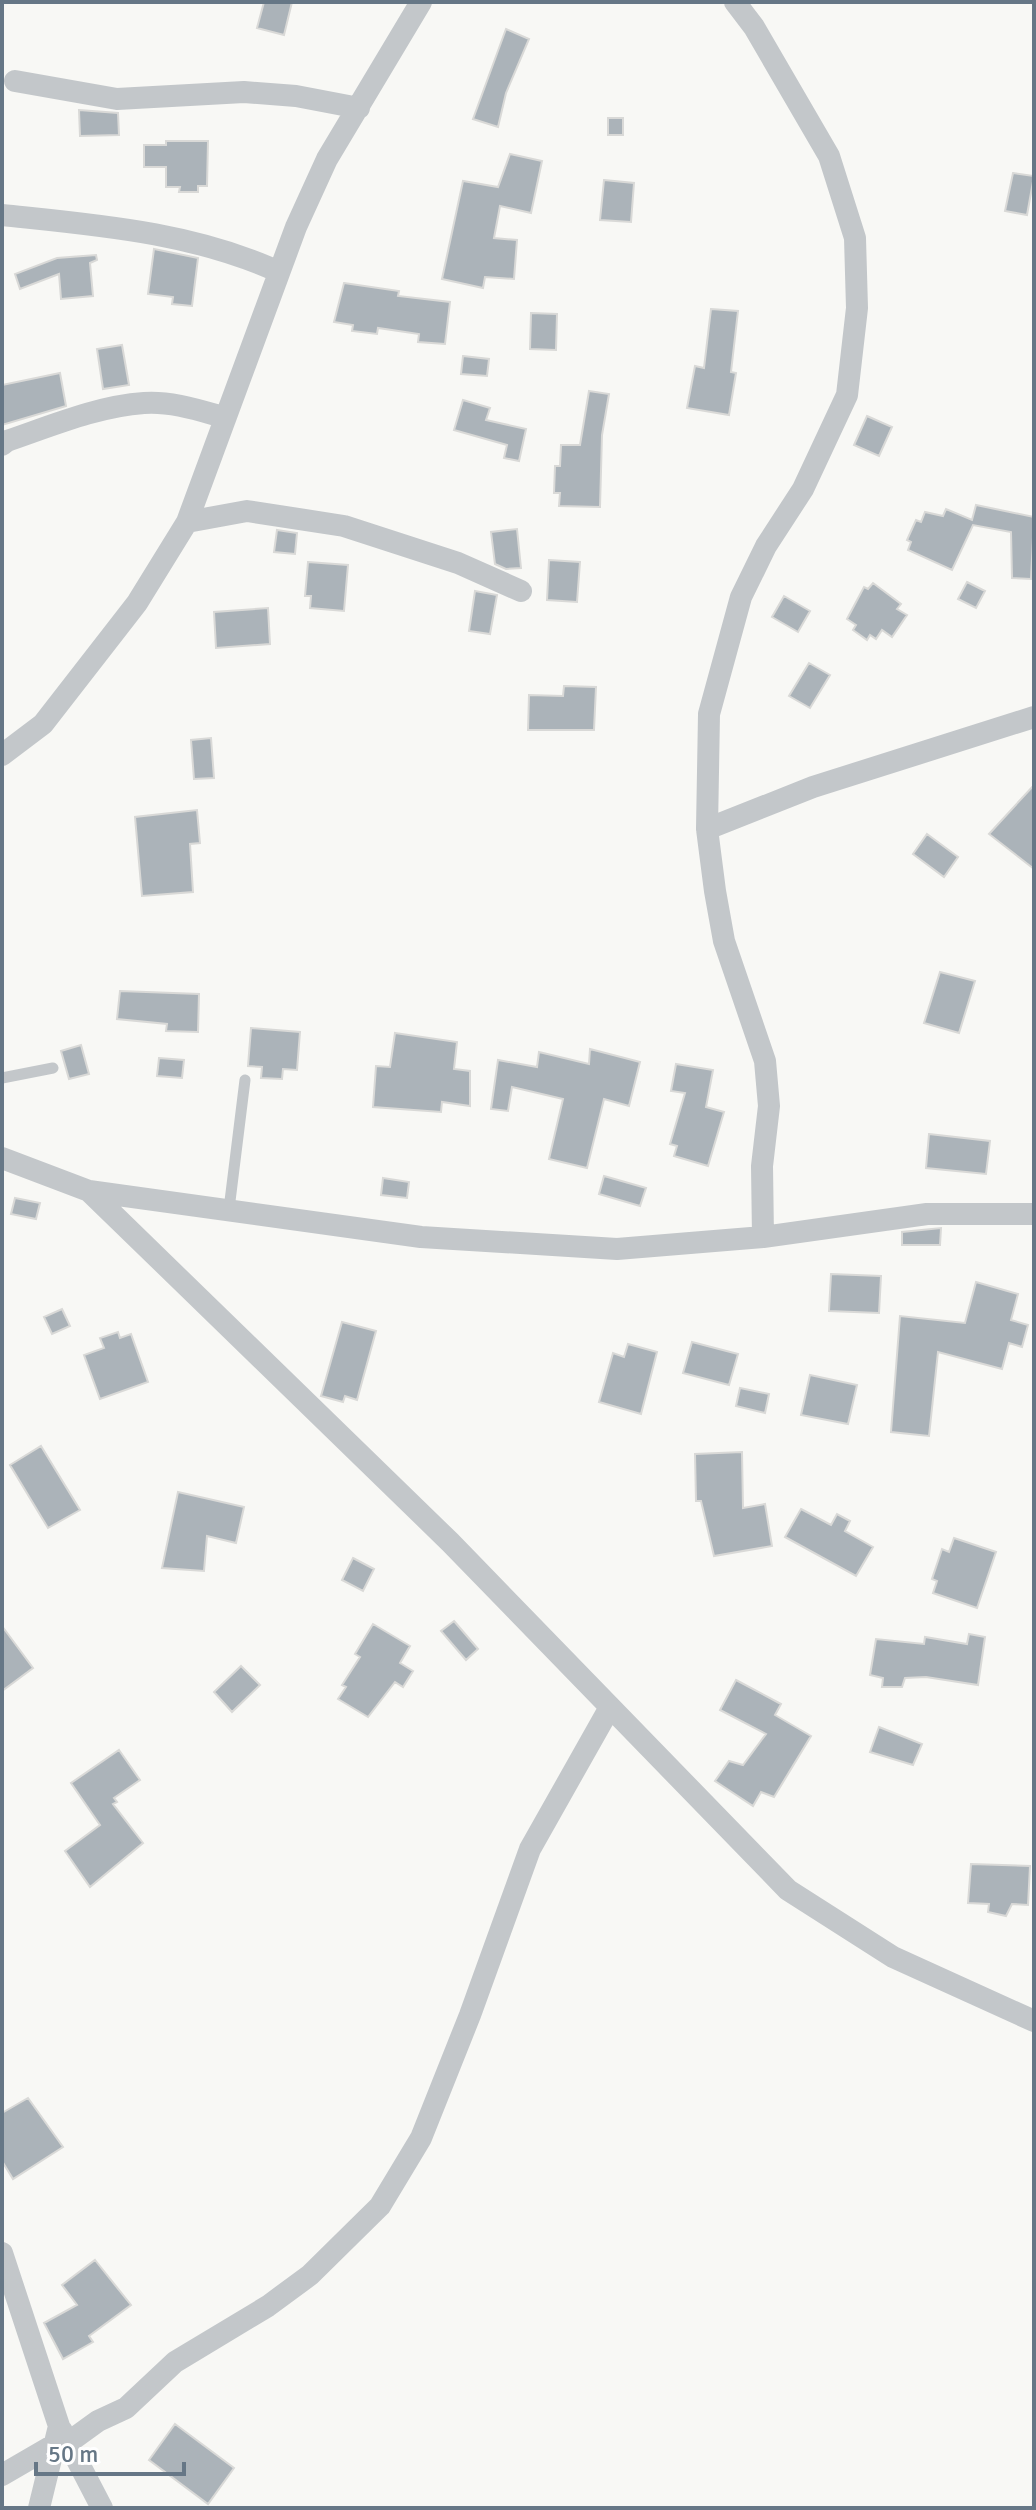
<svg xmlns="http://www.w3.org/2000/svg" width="1036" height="2510" viewBox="0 0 1036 2510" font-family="Signika,sans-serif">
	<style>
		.building { fill: #abb3b9; stroke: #d9d9d7; stroke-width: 2 }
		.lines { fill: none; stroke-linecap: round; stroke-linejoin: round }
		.service { stroke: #c3c7ca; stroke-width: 11 }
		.minor { stroke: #c3c7ca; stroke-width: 22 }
	</style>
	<rect width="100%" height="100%" fill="#f8f8f5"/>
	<path class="building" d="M264 2H292L284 35 257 28Z
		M506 29 529 39 506 93 498 127 473 119Z
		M79 110 118 113 119 135 80 136Z
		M608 118H623V135H608Z
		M166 141H208L207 186H198V192H179L180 187H166V167H144V145H166Z
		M510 154 542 161 531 213 500 206 494 238 517 240 514 279 485 277 483 288 442 279 463 181 498 187Z
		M1013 173 1034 176 1027 215 1005 211Z
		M604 180 634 183 631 222 600 220Z
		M154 249 198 258 192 306 172 304 173 297 148 294Z
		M96 255 97 260 90 263 93 296 61 299 59 274 20 289 15 274 57 258Z
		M344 283 399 291 398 296 450 302 445 344 418 342 419 334 378 328 377 334 352 331 353 325 334 322Z
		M711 309 738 311 731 372 736 373 729 415 687 408 695 366 704 368Z
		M531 313 557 314 556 350 530 349Z
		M122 345 129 385 103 389 97 349Z
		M463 356 489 359 487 376 461 374Z
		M60 373 66 406 2 425V385Z
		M589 391 609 394 602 435 600 507 559 506 560 493H554L555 466H560L561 445H580Z
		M463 400 490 408 486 420 526 429 519 461 504 458 507 445 454 430Z
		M867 416 892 427 879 456 854 445Z
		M976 505 1034 517 1031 579 1012 578 1011 532 973 525 952 570 908 550 911 542 907 540 916 520 921 522 925 512 943 516 946 509 972 520Z
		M517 529 521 568 506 569 495 564 491 532Z
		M277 530 297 533 295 554 274 552Z
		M549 560 580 562 577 602 547 600Z
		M308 562 348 565 344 611 310 608 311 596H305Z
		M967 582 985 591 976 608 958 599Z
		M873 583 901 604 897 609 907 615 892 637 882 630 876 639 870 635 867 640 853 630 856 625 847 619 864 587 868 589Z
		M475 591 497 595 490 634 469 631Z
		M784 596 810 611 798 632 772 617Z
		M268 608 270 644 216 648 214 612Z
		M809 663 830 675 810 708 789 696Z
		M564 686 596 687 594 730H528L529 695 563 696Z
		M211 738 214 778 194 779 191 740Z
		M1034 785V869L989 834Z
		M197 810 200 843 190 844 193 892 142 896 135 817Z
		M927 834 958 857 944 877 913 854Z
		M940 972 975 981 959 1033 924 1023Z
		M120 991 199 994 198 1032 166 1031 167 1024 117 1019Z
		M251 1028 300 1032 297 1070 283 1069 282 1079 261 1078 262 1067 248 1066Z
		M395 1033 457 1042 454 1069 470 1071V1106L442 1102 441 1112 373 1107 376 1066 390 1067Z
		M81 1045 89 1074 69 1079 61 1051Z
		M590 1049 640 1062 629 1106 604 1099 587 1168 549 1159 563 1099 512 1087 508 1111 491 1109 498 1060 537 1067 539 1052 589 1064Z
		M159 1058 184 1060 182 1078 157 1076Z
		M676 1064 713 1070 706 1107 724 1112 708 1166 674 1156 677 1146 670 1144 685 1093 671 1091Z
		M929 1134 990 1141 986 1174 926 1168Z
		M604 1176 646 1188 640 1206 599 1194Z
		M383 1178 409 1182 407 1198 381 1195Z
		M15 1198 40 1203 36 1219 11 1214Z
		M941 1228 940 1245H902V1232Z
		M831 1274 881 1276 879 1313 829 1311Z
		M976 1282 1018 1294 1011 1320 1028 1325 1022 1347 1009 1343 1002 1369 938 1352 929 1436 891 1432 900 1316 965 1323Z
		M62 1309 70 1326 52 1334 44 1317Z
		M342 1322 376 1331 357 1400 345 1396 343 1402 321 1396Z
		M118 1332 120 1338 131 1334 148 1382 100 1399 84 1355 104 1348 100 1338Z
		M692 1342 738 1354 729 1385 683 1373Z
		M628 1344 657 1352 641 1414 599 1402 613 1353 624 1357Z
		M810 1375 857 1385 848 1424 801 1415Z
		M740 1388 769 1394 765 1413 736 1406Z
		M41 1446 80 1510 48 1528 10 1465Z
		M742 1452 743 1508 765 1504 772 1546 714 1556 701 1501H696L695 1454Z
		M178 1492 244 1507 236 1543 207 1536 204 1571 162 1568Z
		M801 1509 831 1525 837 1514 850 1521 845 1531 873 1547 856 1576 785 1537Z
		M954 1538 996 1552 977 1608 933 1593 937 1581 932 1579 942 1549 949 1552Z
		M353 1558 374 1569 363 1591 342 1580Z
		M454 1621 478 1649 466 1660 441 1631Z
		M373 1624 410 1646 400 1663 413 1671 403 1687 395 1682 368 1717 338 1699 346 1687 342 1685 360 1657 355 1654Z
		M2 1626 33 1668 2 1691Z
		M969 1634 985 1637 978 1685 926 1677 905 1678 902 1687H882L883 1678 870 1675 876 1639 924 1644 925 1637 967 1644Z
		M241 1666 260 1685 232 1712 214 1692Z
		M736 1680 781 1704 775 1715 811 1736 774 1797 761 1792 753 1806 715 1781 729 1761 743 1765 766 1734 720 1710Z
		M879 1727 922 1744 913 1765 870 1752Z
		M119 1750 140 1780 114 1798 117 1802 113 1804 143 1843 90 1887 65 1851 100 1825 71 1783Z
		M971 1864 1030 1866 1028 1905 1012 1904 1006 1916 988 1912 989 1904 968 1903Z
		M28 2098 63 2147 13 2179 2 2161V2113Z
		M95 2260 131 2305 89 2336 93 2342 63 2359 44 2323 77 2305 62 2285Z
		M175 2424 234 2468 208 2504 149 2460Z"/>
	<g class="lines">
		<path class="service" d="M2 1078 53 1068
			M229 1209 245 1080"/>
		<path class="minor" d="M735 2 754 27 829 156 855 238 857 308 847 395 803 489 766 546 741 597 709 714 707 829 715 891 724 941 765 1061 769 1106 762 1166 763 1237
			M15 81 117 99 244 92 296 96 359 108
			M2 215C96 225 192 232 279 272
			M2 445 7 441C51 426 98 406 144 403 170 401 198 410 223 417
			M187 522 247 511 344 526 458 563 521 591
			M2 755 43 724 137 603 187 522 296 227 327 159 421 2
			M707 829 813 787 1034 717
			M2 1158 89 1191 421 1237 617 1249 763 1237 927 1214H1034
			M89 1191 450 1542 788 1890 893 1957 1034 2021
			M2 2253 59 2426 39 2508
			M62 2431 102 2508
			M69 2442 98 2421 126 2408 175 2362 268 2306 310 2275 380 2206 421 2138 470 2015 530 1849 609 1709
			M2 2475 52 2446"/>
	</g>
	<rect width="1036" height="2510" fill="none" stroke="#667786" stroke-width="8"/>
	<path d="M36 2462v12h148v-12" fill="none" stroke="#667786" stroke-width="4"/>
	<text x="48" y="2462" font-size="24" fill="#667786" stroke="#ffffff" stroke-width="6" paint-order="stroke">50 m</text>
</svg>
